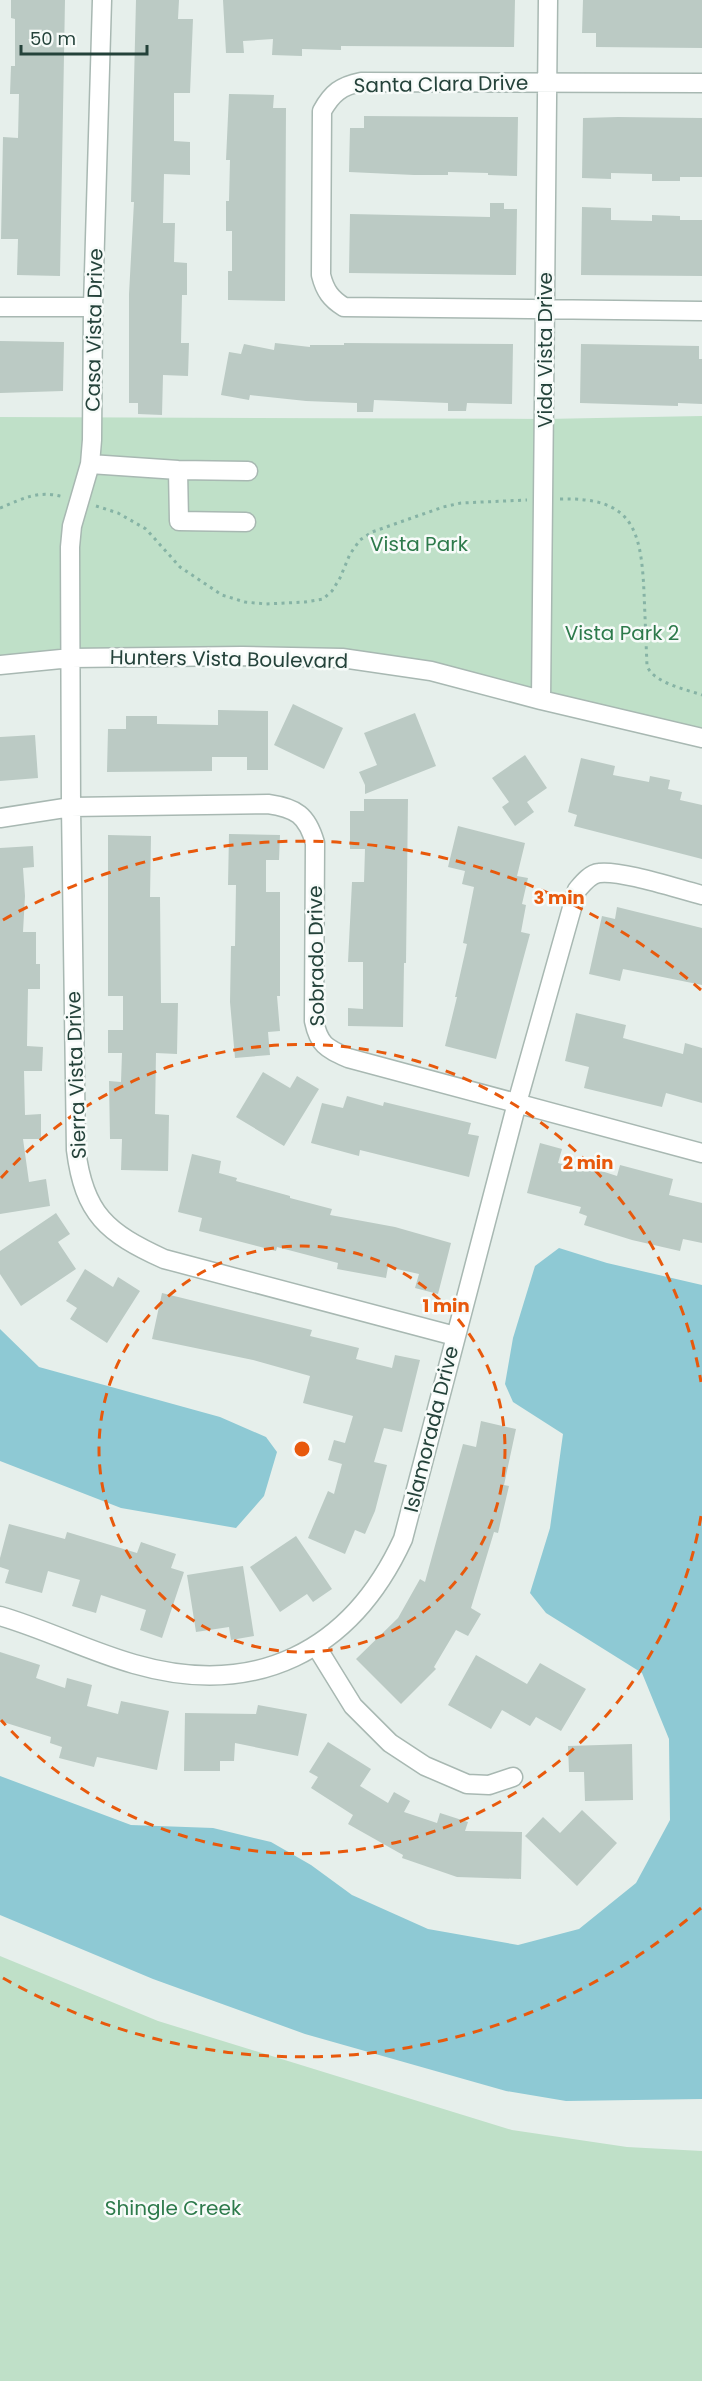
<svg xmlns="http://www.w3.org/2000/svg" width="702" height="2381" viewBox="0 0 702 2381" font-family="Poppins,sans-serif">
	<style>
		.green { fill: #bfe0c8 }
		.water { fill: #8ec9d4 }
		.building { fill: #bbcac4 }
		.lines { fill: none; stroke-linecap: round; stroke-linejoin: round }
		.minor-casing { stroke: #a8b8b2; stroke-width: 21 }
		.path { stroke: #86b3a5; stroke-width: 3; stroke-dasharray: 3 4.5; stroke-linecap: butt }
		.minor { stroke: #fff; stroke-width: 18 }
		.ring { fill: none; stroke: #e8590c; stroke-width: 3; stroke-dasharray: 10 8 }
		.labels { text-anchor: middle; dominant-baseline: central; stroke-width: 5; stroke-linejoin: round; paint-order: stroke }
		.street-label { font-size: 20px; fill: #24423a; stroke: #f7fbf9 }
		.park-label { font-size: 20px; fill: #2d7a4b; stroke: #f7fbf9 }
		.centre { fill: #e8590c; stroke: #f7fbf9; stroke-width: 3 }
		.ring-label { font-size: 18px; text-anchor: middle; font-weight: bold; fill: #e8590c; stroke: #f7fbf9; stroke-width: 5; stroke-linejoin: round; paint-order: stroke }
	</style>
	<rect width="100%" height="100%" fill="#e6efeb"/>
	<path class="green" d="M702 416V738L342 658 0 665V417L545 419Z
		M0 1956 158 2021 512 2130 627 2147 702 2151V2381H0Z"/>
	<path class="water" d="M559 1248 607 1263 702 1285V2099L566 2101 506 2091 305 2034 153 1979 0 1915V1776L131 1825 213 1828 271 1842 311 1865 352 1895 428 1929 518 1945 579 1929 636 1883 670 1820 669 1739 642 1673 546 1613 530 1593 550 1528 563 1434 513 1402 505 1384 513 1338 535 1266Z
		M0 1329 39 1367 220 1417 266 1437 277 1452 264 1496 236 1528 121 1508 0 1461Z"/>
	<path class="building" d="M11 0H65L60 276 17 275 18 239H1L3 137 18 138 19 94H10L11 66H15V19L11 18Z
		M136 0H179L178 19H193L190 93H174V141L190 142V175L164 174 163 223H175L174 262 187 263V295H182L181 343H189L188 376 163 375 162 415 138 414V403H129V294L134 202H131Z
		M223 0H515L514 47 341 46V50L302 49V56L272 55 273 39 243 41 244 53H226Z
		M583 0H702V48L596 47V33H582Z
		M229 94 274 95 273 108H286L285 301 228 300V271H232V231H226V201H229L230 160H226Z
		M364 116 518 117 517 176 488 175V173L448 172V175H414L349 172 350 128H364Z
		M618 117 702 118V177H680V181H652V174L611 173V179L582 178 583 118Z
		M490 203H504V209H517L516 275 349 273 350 214 490 217Z
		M582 207 611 208V220L652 221V215L680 216V220H702V276L581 275Z
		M0 341 64 342 63 391 0 393Z
		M275 343 310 347V345H344V343L513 344 512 404 467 403 466 411H448V403L374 400 373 412H357V403L306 401 250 395 249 400 221 395 229 352 241 354 244 344 274 350Z
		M581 344 699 346V359H702V404L678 403V406L580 403Z
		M293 704 343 728 324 769 274 745Z
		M218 710 268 711V770H247V757H212V771L107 772 108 729H126V716H157V724L218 725Z
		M415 713 436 766 365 794V785L359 772 377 765 364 733Z
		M35 735 38 778 0 781V737Z
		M525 755 547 788 527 802 534 812 515 826 502 807 509 802 492 778Z
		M581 758 615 766 613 775 649 782 650 776 670 780 668 789 682 792 680 800 702 805V859L574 826 577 815 568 812Z
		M364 799H408L406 963H404L403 1027 348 1026V1008L363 1009V962H348L352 882H364L365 849H350V811H364Z
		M458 826 525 843 517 876 528 878 522 904 526 905 521 932 530 934 496 1059 445 1046 457 997H455L467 944 463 943 474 887 462 884 465 871 448 867Z
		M229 834 280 835 279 860H266V892H280V996H277L280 1031 268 1032 270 1055 235 1058 230 1002 231 946H235L236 885H228Z
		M108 835 151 836 150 897H160L161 1003H178L177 1054 156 1053 155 1114 169 1115 168 1171 121 1170 122 1139H110L109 1081 121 1082 122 1053H108V1030H123V996H108Z
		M33 846 34 867 23 868 25 896 23 932H36V964H40V989H28L27 1046 43 1047 42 1071H24L25 1115 41 1114V1139H23L29 1182 46 1179 50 1206 0 1214V848Z
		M617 907 702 928V985L623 969 620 981 589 974 602 916 615 919Z
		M576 1013 626 1025 623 1038 683 1054 685 1043 702 1048V1103L666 1093 662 1107 584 1088 589 1067 565 1061Z
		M263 1072 290 1088 297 1076 319 1089 284 1146 236 1117Z
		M347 1096 383 1106 384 1102 471 1123 468 1134 479 1136 469 1177 360 1150 359 1156 311 1143 322 1103 343 1108Z
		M540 1143 562 1149 558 1163 591 1171 592 1168 617 1176 620 1165 673 1179 669 1195 702 1203V1243L683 1239 680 1251 632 1240 584 1225 587 1216 579 1213 581 1207 527 1193Z
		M192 1154 221 1161 219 1173 237 1178 236 1181 290 1196V1198L332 1209 330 1215 395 1227 451 1243 438 1294 415 1288 419 1274 388 1267 386 1278 337 1269 338 1263 277 1247 276 1251 199 1231 202 1218 178 1212Z
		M56 1213 70 1234 58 1242 76 1269 21 1306 0 1274V1251Z
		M85 1269 113 1287 118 1277 140 1291 107 1343 70 1319 77 1308 66 1301Z
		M162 1293 312 1330 310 1336 359 1348 356 1359 392 1368 395 1355 420 1360 402 1432 384 1428 374 1462 387 1465 375 1511 365 1534 355 1530 345 1554 308 1538 328 1491 334 1494 342 1464 328 1460 334 1440 345 1443 353 1416 303 1403 310 1376 253 1360 152 1339Z
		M481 1421 516 1429 504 1485 509 1486 498 1533 494 1532 471 1608 481 1614 468 1636 456 1630 434 1667 436 1669 401 1704 356 1659 398 1618 420 1579 425 1582 463 1444 476 1447Z
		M9 1524 65 1539 67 1532 137 1553 141 1542 176 1554 171 1568 184 1572 162 1638 140 1630 146 1610 101 1595 96 1613 72 1606 80 1580 48 1571 42 1593 5 1583 9 1570 0 1567V1558Z
		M296 1536 332 1589 313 1602 307 1594 280 1612 250 1567Z
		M243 1566 254 1636 231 1640 229 1627 196 1632 187 1575Z
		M0 1652 40 1665 36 1678 65 1688 67 1678 92 1685 87 1706 118 1714 121 1701 169 1711 157 1770 97 1757 94 1767 59 1758 62 1747 50 1743 51 1737 0 1721Z
		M476 1655 527 1684 540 1663 586 1689 561 1731 536 1717 530 1726 502 1710 491 1729 448 1705Z
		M258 1705 307 1714 298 1756 235 1743 234 1761H220V1771H184L185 1713 256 1714Z
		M328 1742 371 1769 360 1786 388 1803 394 1792 410 1801 404 1812 437 1823 440 1813 468 1822 465 1831 522 1832 521 1879 457 1877 402 1858 403 1855 348 1824 353 1815 311 1788 318 1777 309 1772Z
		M632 1744 633 1800 585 1801 584 1772H569L568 1746Z
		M582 1810 617 1843 577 1886 525 1836 543 1817 560 1833Z"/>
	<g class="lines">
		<defs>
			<path id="minor" d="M102 0 93 307 92 440 90 464 72 526 70 547 71 807 76 1150C84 1214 107 1233 164 1259L455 1336
				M702 83 361 82C341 86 332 93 322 111L321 275C325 291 331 299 344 307L702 311
				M0 307H93
				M90 464 178 470 248 471
				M178 470 179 521 246 522
				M0 665 71 658 242 656 342 658 431 671 541 700 702 738
				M541 700 548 0
				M0 818 71 807 268 804C296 808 307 815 315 843L314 1021C319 1045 326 1048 348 1058L702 1153
				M0 1616C45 1629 88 1651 134 1664 255 1699 351 1652 403 1539L517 1103 577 890C583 883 590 874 599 873 621 870 678 889 702 895
				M316 1646 353 1706 390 1743 425 1766 467 1784 489 1785 513 1777"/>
		</defs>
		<use href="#minor" class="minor-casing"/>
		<path class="path" d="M560 499C632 497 641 528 644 592 645 616 646 641 647 666 654 683 685 689 702 695
			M96 506 118 513 146 529 180 567 222 595 245 602 266 604 305 602 323 599 332 591 340 578 350 554 360 540 372 532 443 507 461 503 527 500
			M0 508C25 498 37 490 64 497"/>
		<use href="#minor" class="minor"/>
	</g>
	<g class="ring">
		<circle cx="302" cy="1449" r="203"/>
		<path d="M701 1516A405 405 0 0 1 1 1720M1 1178A405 405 0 0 1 701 1382"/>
		<path d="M701 1908A608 608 0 0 1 3 1978M3 920A608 608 0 0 1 701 990"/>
	</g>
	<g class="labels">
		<g class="street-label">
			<text transform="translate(441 84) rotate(-1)">Santa Clara Drive</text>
			<text transform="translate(94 330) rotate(-89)">Casa Vista Drive</text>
			<text transform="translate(545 350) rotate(-90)">Vida Vista Drive</text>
			<text transform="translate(229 659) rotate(1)">Hunters Vista Boulevard</text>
			<text transform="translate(316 956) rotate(-91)">Sobrado Drive</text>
			<text transform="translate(76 1075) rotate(-92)">Sierra Vista Drive</text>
			<text transform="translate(431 1429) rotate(-76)">Islamorada Drive</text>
		</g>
		<g class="park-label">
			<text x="419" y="544">Vista Park</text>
			<text x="622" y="633">Vista Park 2</text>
			<text x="173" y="2208">Shingle Creek</text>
		</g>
	</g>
	<circle cx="302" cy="1449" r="9" class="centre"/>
	<g class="ring-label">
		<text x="559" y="904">3 min</text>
		<text x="588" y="1169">2 min</text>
		<text x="446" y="1312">1 min</text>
	</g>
	<path d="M21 45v9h126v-9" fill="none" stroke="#24423a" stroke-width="3"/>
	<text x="30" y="45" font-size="18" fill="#24423a" stroke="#f7fbf9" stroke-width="4.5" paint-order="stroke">50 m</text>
</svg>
